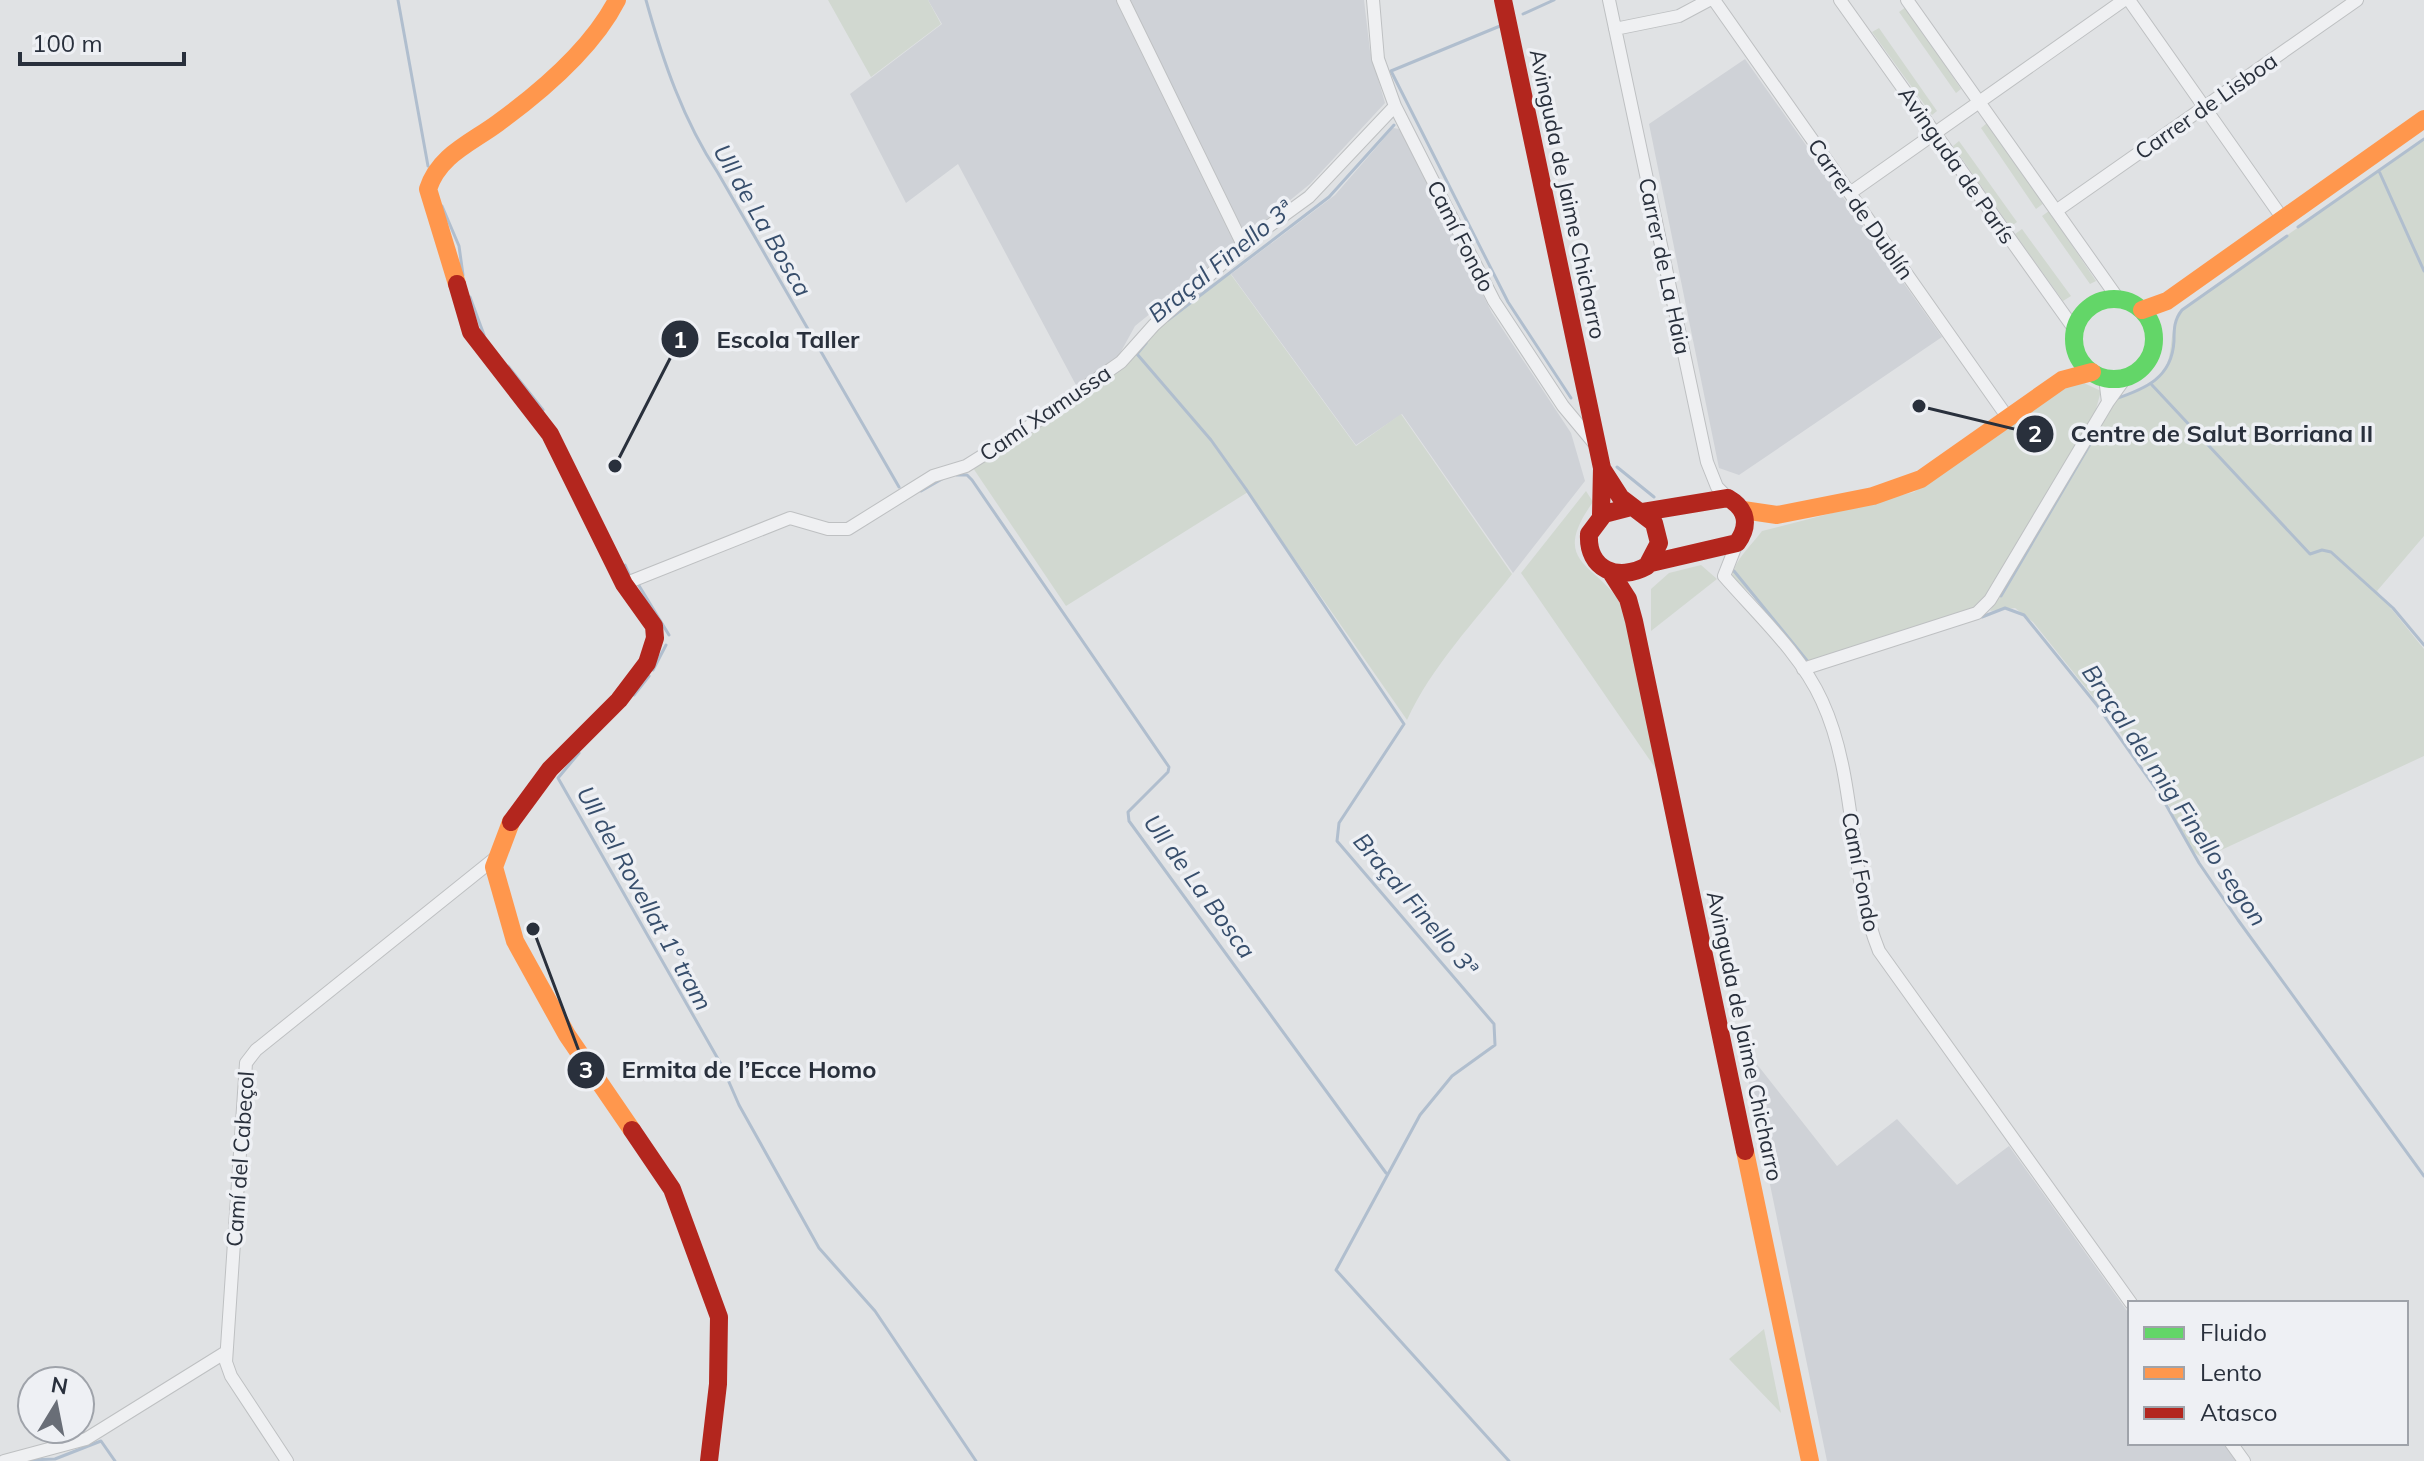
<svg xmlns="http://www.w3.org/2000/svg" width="2424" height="1461" viewBox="0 0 2424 1461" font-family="Mulish,sans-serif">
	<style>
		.built { fill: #cfd2d7 }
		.green { fill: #d1d8d0 }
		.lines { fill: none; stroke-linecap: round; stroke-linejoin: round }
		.stream { stroke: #b0bece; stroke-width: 3 }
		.street-casing { stroke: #bec0c2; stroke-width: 14 }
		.street { stroke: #eff0f2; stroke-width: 12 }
		.fast { stroke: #63d668; stroke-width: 18 }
		.slow { stroke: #ff974d; stroke-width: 18 }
		.jam { stroke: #b3261e; stroke-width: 18 }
		.labels { text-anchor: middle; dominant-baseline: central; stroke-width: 7; stroke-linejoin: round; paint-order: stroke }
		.street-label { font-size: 22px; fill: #29303c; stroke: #eef0f4 }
		.water-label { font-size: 24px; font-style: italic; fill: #374e6c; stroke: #eef0f4 }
		.leader { fill: none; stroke: #29303c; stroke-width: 3 }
		.callout-dot { fill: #29303c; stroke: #eef0f4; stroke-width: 3 }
		.mark-label { font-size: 24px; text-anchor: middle; font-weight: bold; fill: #fff }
		.callout-label { font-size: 24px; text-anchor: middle; font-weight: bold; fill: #29303c; stroke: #eef0f4; stroke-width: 7; stroke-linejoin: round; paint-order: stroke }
	</style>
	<rect width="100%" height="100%" fill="#e0e2e4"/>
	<path class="built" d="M928 0H1364L1370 51 1385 103 1310 184 1135 326 1118 357 1077 387 958 164 906 203 850 94 942 24Z
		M1745 59 1942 337 1739 475 1719 468 1649 124Z
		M1393 128 1400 129 1492 313 1571 433 1585 481 1513 573 1402 414 1356 445 1231 274 1335 195Z
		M1741 1044 1837 1166 1897 1119 1957 1185 2009 1146 2130 1315V1443H2223L2236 1461H1827Z"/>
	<path class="green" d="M828 0H928L941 24 871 77Z
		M1906 7 1961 89 1956 93 1899 12Z
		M1879 28 1937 111 1932 115 1872 32Z
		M1987 123 2044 203 2036 209 1981 128Z
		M2424 139V536L2377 591 2424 649V756L2204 858C2186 852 2176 818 2167 802 2129 738 2079 680 2033 622L2015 608 1990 611 2111 404C2125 391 2146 393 2160 376 2177 356 2166 329 2182 309Z
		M1959 141 2017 222 2010 227 1953 146Z
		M2049 211 2096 281 2090 284 2042 216Z
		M2022 229 2071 296 2063 301 2015 234Z
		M1229 272 1356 446 1401 414 1512 574C1476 620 1431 667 1407 720L1248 492 1066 606 973 468Z
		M2084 383 2101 391 2093 420 1992 590 1978 607 1807 663 1751 594 1732 577C1735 559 1751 546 1762 531L1914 492 2063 388Z
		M1586 491 1593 502C1547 566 1600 563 1623 608L1658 772 1521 573Z
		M1701 565 1717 579 1651 631V589L1669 573Z
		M1764 1329 1781 1413 1729 1359Z"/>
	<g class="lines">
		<path class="stream" d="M398 0 428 166
			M646 0C663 61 683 120 718 173L899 487
			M1523 14 1554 0
			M1500 26 1391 71 1508 302 1571 398
			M2379 171 2424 271
			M442 206 459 246 463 275
			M2298 227 2424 139
			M470 297 484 335
			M1168 320 1329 197 1394 125
			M1146 343 1137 354 1211 440 1246 489 1404 724 1339 823 1337 841 1494 1024 1495 1045 1452 1076 1420 1115 1336 1270 1509 1461
			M508 366 543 410
			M2152 385 2310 554 2322 550 2331 552 2393 608 2424 645
			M2115 399C2145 389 2172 378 2174 341 2174 329 2174 320 2182 310L2287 236
			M1617 467 1654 497
			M957 475H967L972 480 1169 767 1168 772 1128 812 1129 821 1386 1173
			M921 491 942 479
			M625 565 629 574
			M1734 571 1809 663
			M638 584 669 635
			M2001 596 2096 434
			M1982 617 2005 608 2024 615 2096 704 2161 796 2199 863 2238 920 2424 1176
			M653 670 666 645
			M634 695 649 676
			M579 753 558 778 722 1066 739 1105 819 1248 875 1311 976 1461
			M29 1460 55 1459 101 1441 115 1461"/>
		<defs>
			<path id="street" d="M1123 0 1243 245
				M1373 0 1378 59 1395 106 1494 301 1563 406 1593 442
				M1609 0 1707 462 1717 487 1728 498
				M1714 0 2008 418
				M1840 0 2075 330
				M1907 0 2119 300
				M2129 0 2283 219
				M1615 29 1679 16 1709 0
				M1850 193 2124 0
				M2056 211 2357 0
				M2105 378 2108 402
				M1737 543 1724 576C1757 614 1801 654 1822 701 1858 779 1847 872 1879 951L2131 1303
				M624 584 790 518 828 529H848L933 476 966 466 1033 424 1121 362 1154 325 1243 245 1309 197 1395 106
				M1803 669 1977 613 1990 600 2108 402 2126 377
				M2231 1443 2244 1461
				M4 1461 86 1439 226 1352
				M287 1461 231 1376 226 1362 246 1063 256 1050 494 859"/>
		</defs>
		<use href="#street" class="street-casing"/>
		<use href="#street" class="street"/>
		<path class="fast" d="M2074 339a40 40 0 1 1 80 0a40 40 0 1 1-80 0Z"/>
		<path class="slow" d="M457 284 428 189C439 155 471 143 498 123 542 91 592 49 617 0
			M2142 310 2167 301 2424 119
			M1743 510 1777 515 1873 496 1921 479 2062 380 2092 372
			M511 822 494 867 515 941 567 1035 632 1130
			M1745 1151 1810 1461"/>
		<path class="jam" d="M1503 0 1602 468 1601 515
			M457 284 471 332 550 434 624 584 654 626 655 638 647 663 619 700 550 769 511 822
			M1603 470 1621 498 1654 523 1659 543 1647 566C1618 582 1587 570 1589 534L1604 514 1631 507
			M1643 512 1728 498C1747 509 1750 525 1737 543L1651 563
			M1612 574 1628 599 1634 621 1745 1151
			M632 1130 672 1189 719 1317 718 1384 709 1461"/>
	</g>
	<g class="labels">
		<g class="street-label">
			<text transform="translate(2206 106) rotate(-35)">Carrer de Lisboa</text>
			<text transform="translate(1957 165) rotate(55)">Avinguda de París</text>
			<text transform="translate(1568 194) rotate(78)">Avinguda de Jaime Chicharro</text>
			<text transform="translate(1861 209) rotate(55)">Carrer de Dublín</text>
			<text transform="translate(1461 236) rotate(63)">Camí Fondo</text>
			<text transform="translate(1665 266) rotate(78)">Carrer de La Haia</text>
			<text transform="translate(1045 413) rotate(-34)">Camí Xamussa</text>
			<text transform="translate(1861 872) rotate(79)">Camí Fondo</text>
			<text transform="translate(1745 1036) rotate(78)">Avinguda de Jaime Chicharro</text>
			<text transform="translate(240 1159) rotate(-86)">Camí del Cabeçol</text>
		</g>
		<g class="water-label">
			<text transform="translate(763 220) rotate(60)">Ull de La Bosca</text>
			<text transform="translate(1220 261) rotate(-39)">Braçal Finello 3ª</text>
			<text transform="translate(2175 795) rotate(56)">Braçal del mig Finello segon</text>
			<text transform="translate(1200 886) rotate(54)">Ull de La Bosca</text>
			<text transform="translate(645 898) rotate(61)">Ull del Rovellat 1º tram</text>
			<text transform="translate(1416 904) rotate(50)">Braçal Finello 3ª</text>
		</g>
	</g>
	<path class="leader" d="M615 466L680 339M1919 406L2035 434M533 929L586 1070"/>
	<g class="callout-dot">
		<circle cx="615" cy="466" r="8"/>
		<circle cx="1919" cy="406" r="8"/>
		<circle cx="533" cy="929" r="8"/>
		<circle cx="680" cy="339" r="20"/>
		<circle cx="2035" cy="434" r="20"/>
		<circle cx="586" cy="1070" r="20"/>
	</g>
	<g class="mark-label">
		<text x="680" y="348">1</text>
		<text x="2035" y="442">2</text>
		<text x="586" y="1078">3</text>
	</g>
	<g class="callout-label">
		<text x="788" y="348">Escola Taller</text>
		<text x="2222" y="442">Centre de Salut Borriana II</text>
		<text x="749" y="1078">Ermita de l’Ecce Homo</text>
	</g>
	<rect x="2128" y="1301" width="280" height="144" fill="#eef0f4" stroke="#9fa3aa" stroke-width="2"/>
	<rect x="2144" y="1327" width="40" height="12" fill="#63d668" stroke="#9fa3aa" stroke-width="2"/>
	<text x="2200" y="1341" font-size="24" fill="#29303c">Fluido</text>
	<rect x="2144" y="1367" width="40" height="12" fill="#ff974d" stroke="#9fa3aa" stroke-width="2"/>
	<text x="2200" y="1381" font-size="24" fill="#29303c">Lento</text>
	<rect x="2144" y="1407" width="40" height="12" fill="#b3261e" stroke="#9fa3aa" stroke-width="2"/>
	<text x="2200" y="1421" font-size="24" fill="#29303c">Atasco</text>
	<g transform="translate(56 1405) rotate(10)"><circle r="38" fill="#eef0f4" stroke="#9fa3aa" stroke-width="2"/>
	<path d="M0-6L14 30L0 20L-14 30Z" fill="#696e77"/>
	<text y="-12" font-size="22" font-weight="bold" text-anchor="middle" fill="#29303c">N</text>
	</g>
	<path d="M20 52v12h164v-12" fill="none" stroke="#29303c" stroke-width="4"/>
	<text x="32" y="52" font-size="24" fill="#29303c" stroke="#eef0f4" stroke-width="6" paint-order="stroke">100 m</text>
</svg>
